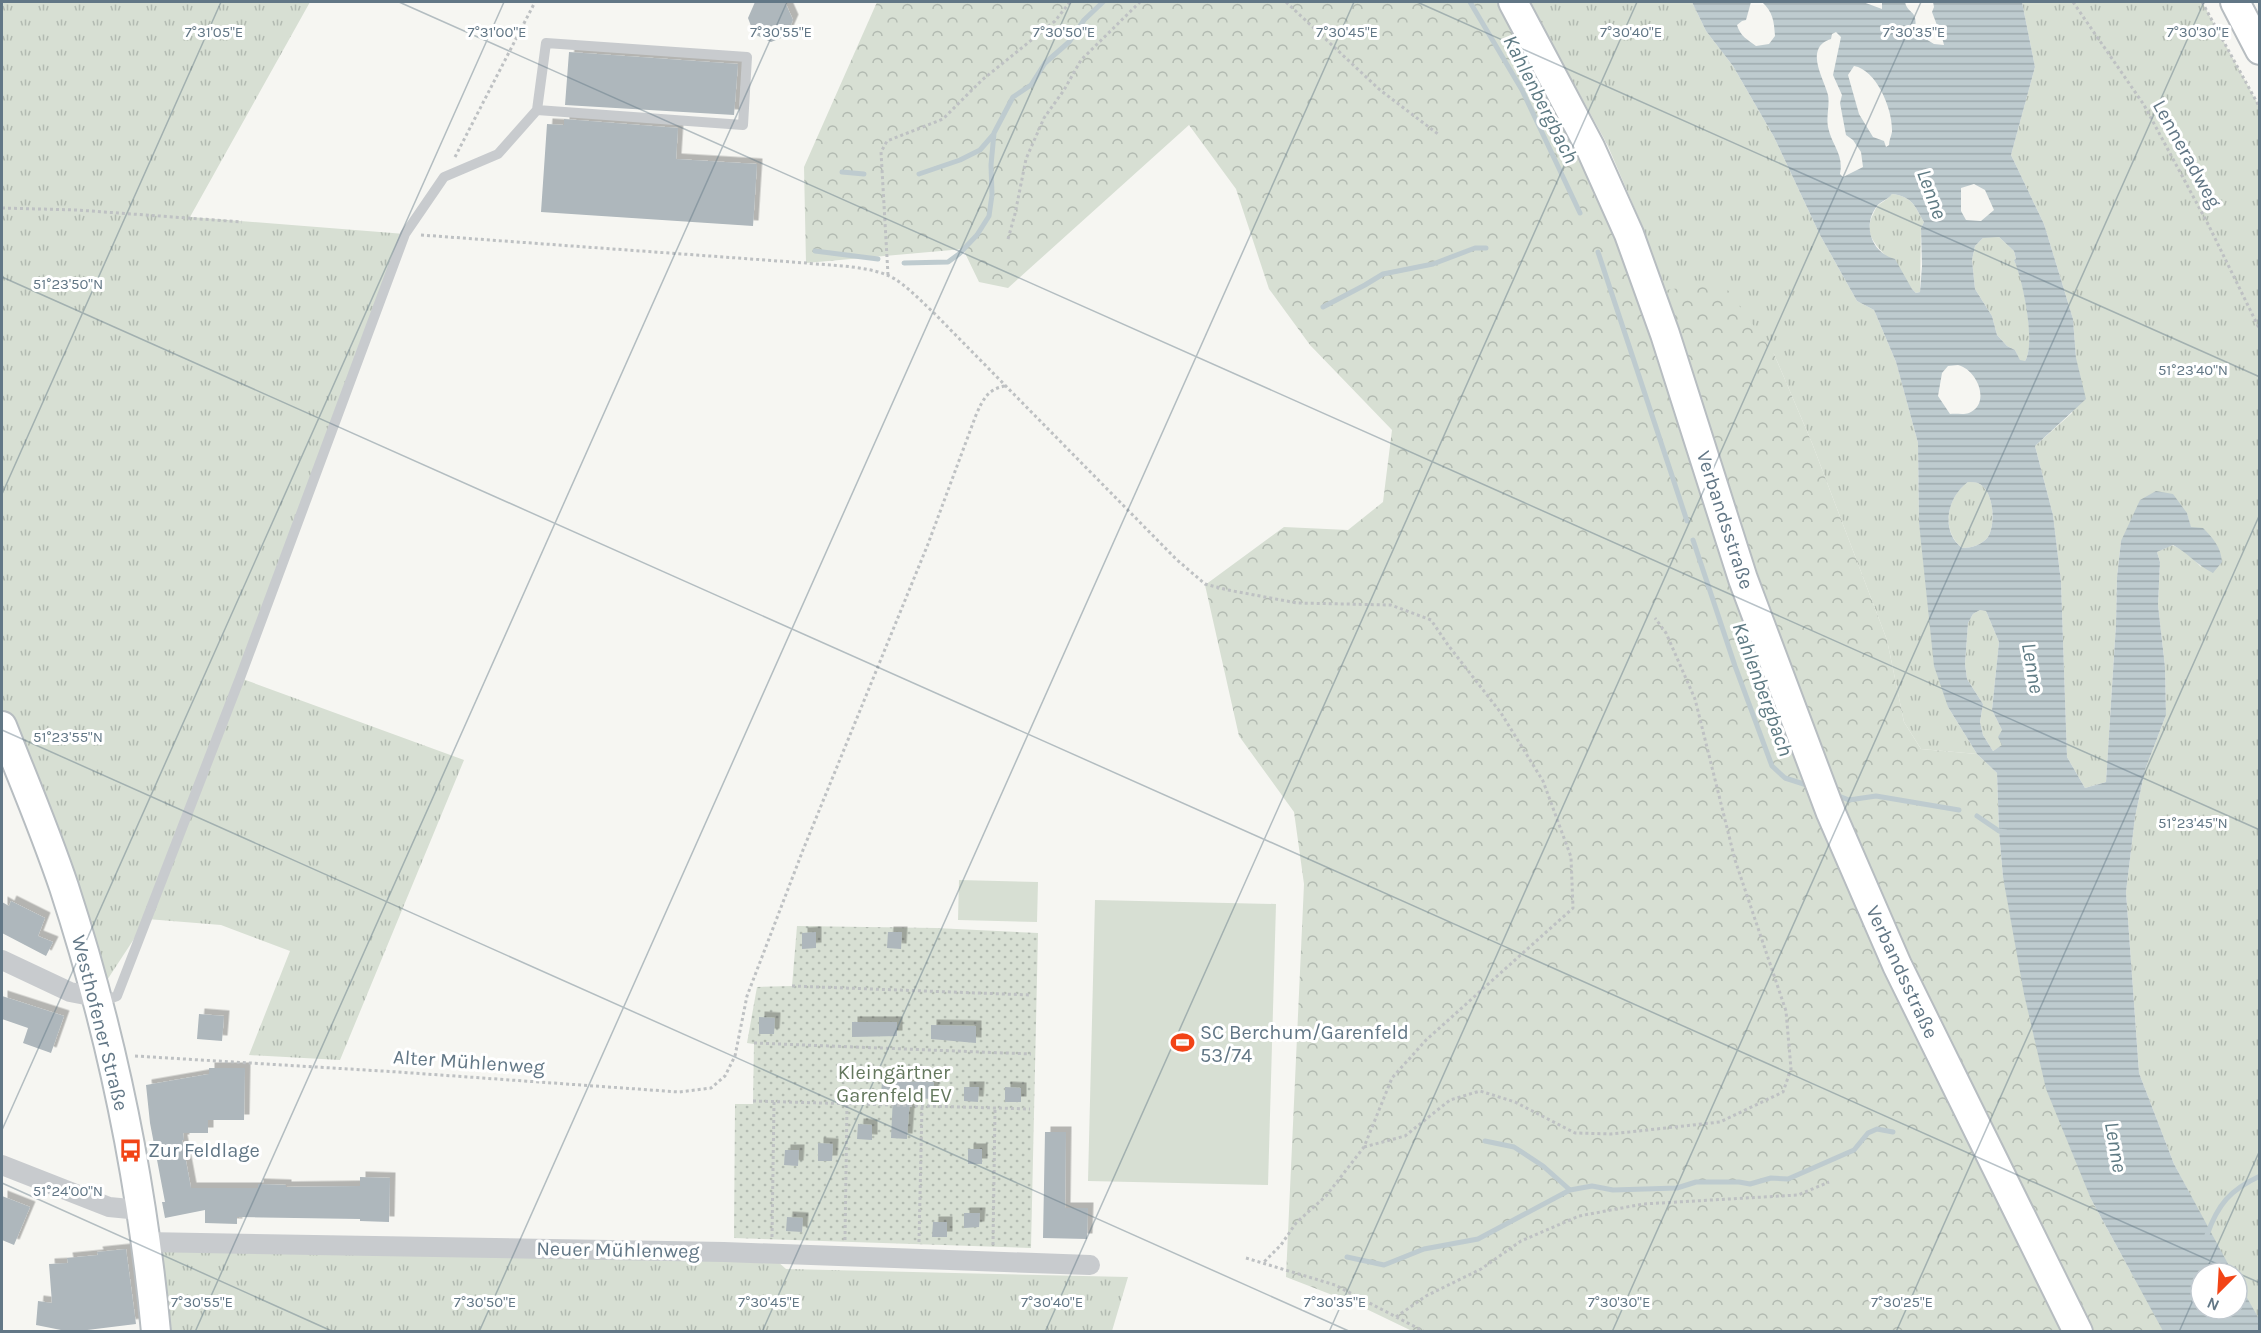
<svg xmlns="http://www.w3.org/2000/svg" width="2261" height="1333" viewBox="0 0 2261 1333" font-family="Karla,sans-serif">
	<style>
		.grass { fill: url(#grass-tufts); fill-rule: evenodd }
		.forest { fill: url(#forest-crowns) }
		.garden { fill: url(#garden-dots) }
		.pitch { fill: #d7dfd3 }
		.water { fill: url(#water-rules); fill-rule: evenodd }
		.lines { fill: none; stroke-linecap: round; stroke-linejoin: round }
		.stream { stroke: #becbcf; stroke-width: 5 }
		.building { fill: #aeb7bc; filter: url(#shadow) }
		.secondary-casing { stroke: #b7bdc1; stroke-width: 32 }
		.path { stroke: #bec1c3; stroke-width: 3; stroke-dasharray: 3 3; stroke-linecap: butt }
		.lane { stroke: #c8cbce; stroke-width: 10 }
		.street { stroke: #c8cbce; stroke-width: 20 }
		.secondary { stroke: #fff; stroke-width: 28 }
		.ticks { fill: none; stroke: #627786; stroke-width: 1.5; stroke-opacity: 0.45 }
		.labels { text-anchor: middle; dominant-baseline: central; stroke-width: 6; stroke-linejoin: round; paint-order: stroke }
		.street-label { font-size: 20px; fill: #627786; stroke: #fff }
		.poi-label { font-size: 20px; fill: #627786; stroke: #fff; text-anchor: start }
		.park-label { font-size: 20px; fill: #64785e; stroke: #fff }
		.water-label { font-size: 21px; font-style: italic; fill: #5e7a83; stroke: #fff }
		.ticks-label { font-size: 15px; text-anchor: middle; fill: #627786; stroke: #fff; stroke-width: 6; stroke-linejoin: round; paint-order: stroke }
	</style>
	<defs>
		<pattern id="grass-tufts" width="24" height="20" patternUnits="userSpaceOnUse" patternTransform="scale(1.5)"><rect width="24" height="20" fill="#d7dfd3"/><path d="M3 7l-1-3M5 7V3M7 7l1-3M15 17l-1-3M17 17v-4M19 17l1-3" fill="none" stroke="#b2bab1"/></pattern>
		<pattern id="forest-crowns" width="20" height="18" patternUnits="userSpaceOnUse" patternTransform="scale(1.5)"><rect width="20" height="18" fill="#d7dfd3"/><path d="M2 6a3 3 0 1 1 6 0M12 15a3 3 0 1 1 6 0" fill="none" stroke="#b2bab1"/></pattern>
		<pattern id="garden-dots" width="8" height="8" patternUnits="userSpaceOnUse" patternTransform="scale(1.5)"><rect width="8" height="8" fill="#d7dfd3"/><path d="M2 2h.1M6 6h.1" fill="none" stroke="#b2bab1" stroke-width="1.8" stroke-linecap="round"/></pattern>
		<pattern id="water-rules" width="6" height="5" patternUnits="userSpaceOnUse" patternTransform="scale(1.5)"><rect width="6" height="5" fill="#becbcf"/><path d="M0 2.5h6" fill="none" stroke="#9eaaae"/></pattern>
		<filter id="shadow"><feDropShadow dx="5.5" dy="-5.5" stdDeviation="0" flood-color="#0004"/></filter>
	</defs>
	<rect width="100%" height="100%" fill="#f6f6f2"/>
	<path class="grass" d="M2 2H310L190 217 405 234 240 678 464 760 340 1060 249 1055 290 951 221 925 147 919 96 997 2 726Z
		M1529 2H1692L1706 31 1733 66 1774 137 1820 235 1857 301 1874 310 1896 362 1918 443 1919 523 1948 707 1977 754 1921 749 1904 722 1887 640 1812 443 1774 354 1663 291 1644 230 1607 144Z
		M2022 2H2202L2260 108 2259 1331H2119V1278L2211 1234 2174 1164 2139 1073 2126 892 2135 817 2145 770 2166 715 2165 667 2158 605 2160 562 2157 552 2172 545 2187 552 2201 567 2187 513 2121 541 2117 577 2116 624 2106 782 2085 788 2067 757 2061 582 2053 515 2035 446 2072 413 2076 358 2073 319 2044 224 2011 155 2035 67ZM2201 1273H2237V1309H2201Z
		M1892 194C1913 197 1914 205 1924 222L1921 228 1920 292 1916 293 1912 289C1904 279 1897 269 1888 259 1874 242 1862 234 1875 210 1879 202 1887 201 1892 194Z
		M1984 237H1999L2014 251 2016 259 2014 260C2024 280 2036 344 2025 361H2020L2015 350 2007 346 1997 335 1992 316 1975 289 1972 260 1975 246Z
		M1968 482C1972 482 1975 482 1978 483 1994 490 1996 524 1988 537 1982 545 1971 548 1962 548 1940 530 1947 497 1968 482Z
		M1980 610 1986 611 1999 642 1992 710 2002 730 2003 745 1993 751 1983 735 1980 722 1983 704 1967 679 1965 664 1968 623 1973 614Z
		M164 1249 777 1261 786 1269 1128 1277 1112 1331 168 1332 160 1254Z"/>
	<path class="forest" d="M877 2H1498L1577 144 1638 294 1722 282 1774 354 1812 443 1887 640 1904 722 1921 749 1977 754 1997 773 1999 831 2003 877 2091 1199 2163 1331H1412L1358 1305 1286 1277 1304 884 1294 812 1239 736 1205 585 1284 527 1348 530 1383 502 1392 430 1310 345 1269 289 1236 189 1189 125 1008 288 979 282 963 249 806 263 804 167Z"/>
	<path class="garden" d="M797 926 936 928 1038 933 1031 1248 734 1238 735 1104H753L754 1044 747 1043 757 987 792 986Z"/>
	<path class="pitch" d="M959 880 1038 882 1037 922 958 920Z
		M1095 900 1276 904 1268 1185 1088 1181Z"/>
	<path class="water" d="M1692 2H1751L1746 20 1742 21 1737 25C1740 36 1748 40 1756 46L1769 44 1775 36C1774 21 1773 12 1762 2H1863L1882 9V2H1905C1908 15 1918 9 1915 29L1919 34 1927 28 1924 38 1934 44 1944 45 1943 41 1932 12 1934 7 1933 2H2022L2035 67 2011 155 2044 224 2073 319 2076 358 2086 399 2035 446 2053 515 2061 582 2067 757 2085 788 2106 782 2116 624 2117 577 2121 541 2140 500 2156 491 2173 494 2187 513 2191 527 2203 528C2213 538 2221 547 2222 562L2213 573C2198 566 2188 553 2173 545L2157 552 2160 562 2158 605 2165 667 2166 715 2145 770 2135 817 2126 892 2139 1073 2174 1164 2233 1273H2201V1309H2237V1280L2259 1319V1331H2163L2091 1199 2046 1089 2024 994 2003 877 1999 831 1997 773 1977 754 1948 707 1934 666 1919 523 1918 443 1896 362 1874 310 1857 301 1820 235 1774 137 1733 66 1706 31ZM1836 32 1841 37 1833 75 1842 95 1840 103 1846 135 1853 140 1861 152 1863 167 1843 177 1840 174C1844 154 1832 146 1828 127 1826 116 1830 105 1828 95 1825 83 1813 63 1818 50 1820 44 1825 41 1831 39L1832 34ZM1854 66C1877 70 1893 110 1892 132 1891 137 1889 140 1889 145L1886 147 1884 141 1873 137 1859 114 1848 75ZM1974 184 1985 190 1994 210 1981 221 1966 220 1961 211V188ZM1892 194C1913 197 1914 205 1924 222L1921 228 1922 266 1920 292 1916 293 1912 289 1895 259C1871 253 1862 225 1877 206 1882 200 1888 200 1892 194ZM1999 237 2014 251 2016 259 2014 260C2023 280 2036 344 2025 361L2020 360 2015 350 2007 346 1997 335 1992 316 1975 289 1972 260 1975 246 1983 238ZM1958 365C1978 370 1991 404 1969 413 1963 415 1956 413 1950 414L1938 396 1942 373 1948 366ZM1968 482C1971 482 1975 482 1978 483 1994 490 1996 524 1988 537 1982 545 1971 548 1962 548 1940 531 1947 497 1968 482ZM1980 610 1986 611 1999 642 1992 710 2002 730 1998 737 2002 745 1993 751 1983 735 1980 722 1983 704 1967 679 1965 664 1968 623 1973 614Z"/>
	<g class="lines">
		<path class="stream" d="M1470 2 1522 90 1580 213
			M842 172 864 174
			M919 174 960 160 980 150 993 135
			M815 251 878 259
			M1598 252 1687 521
			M904 263 948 262 959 254 977 235 989 216 992 195 991 165 994 133 1013 97 1031 85 1045 63 1069 42 1084 20 1103 2
			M1323 307 1365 285 1383 274 1433 264 1475 248H1486
			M1693 540 1735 666 1772 766 1785 778 1810 786
			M1836 795 1849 800 1876 796 1959 810
			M1977 816 1999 831 2006 832
			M1485 1141 1514 1147 1543 1166 1570 1190
			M2207 1235C2218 1204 2230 1190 2260 1176
			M1347 1257 1384 1265 1424 1249 1478 1239 1570 1190 1592 1186 1613 1190 1677 1188 1696 1182H1739L1750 1184 1771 1178 1788 1179 1854 1150 1868 1133 1877 1129 1893 1132"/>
	</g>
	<path class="building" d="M755 2H785L793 20 786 36 771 42 754 34 748 18Z
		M569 52 738 64 734 115 565 105Z
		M564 119 678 128 676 159 757 164 753 226 541 212 547 124 564 125Z
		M11 901 45 918 38 936 53 942 46 956 2 933V902L9 906Z
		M816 932V948L802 949V933Z
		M888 932H902L901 949 887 948Z
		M2 996 64 1016 51 1053 23 1043 28 1028 2 1019Z
		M199 1014 224 1016 222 1041 197 1039Z
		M759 1017 775 1018 774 1034H759Z
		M852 1022H897V1036L852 1037Z
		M931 1025 976 1026V1043L931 1039Z
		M209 1068H245L244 1120H208V1133H183L184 1140H182L191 1188H258V1184L286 1185V1187L360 1186V1177L390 1178 389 1222 360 1221V1219L237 1217V1224L205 1223V1210L165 1218 162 1202H165L150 1123 146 1085 209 1074Z
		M882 1081 934 1082 933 1099 910 1098 907 1139 891 1138 893 1097 881 1096Z
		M964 1087H979L978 1102 964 1101Z
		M1005 1087 1021 1088V1102H1005Z
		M858 1124 872 1125V1140L857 1139Z
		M1045 1132H1066L1065 1208H1088L1087 1239 1043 1238Z
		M818 1143 833 1144 832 1161H818Z
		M968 1149H982V1164H968Z
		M785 1150H799L798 1166 784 1165Z
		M2 1196 30 1207 14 1245 2 1240Z
		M964 1213H980L979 1227 964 1228Z
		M787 1217 803 1218 802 1232 786 1231Z
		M933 1222H947V1237H932Z
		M126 1249 136 1324 71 1332 36 1325 38 1301 52 1303 49 1264 68 1263 67 1258 98 1255 97 1252Z"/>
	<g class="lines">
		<defs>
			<path id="secondary" d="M1513 2 1590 147 1629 234 1665 334 1743 579 1831 813 1897 965 2078 1332
				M2235 2 2260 50
				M2 726C23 779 46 833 64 887 111 1031 142 1181 156 1332"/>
		</defs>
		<use href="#secondary" class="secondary-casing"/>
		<path class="path" d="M1286 2 1380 90 1438 134
			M2073 2 2144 105 2209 226 2260 330
			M2202 2 2260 108
			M455 157 535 2
			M2 208 77 210 242 222
			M421 235 806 263C833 266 875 265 898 281 911 290 922 302 934 313L1176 559 1205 584 1228 590 1297 603 1391 605 1431 620 1448 645 1501 713 1543 781 1571 857 1573 908 1426 1040 1392 1078 1364 1147 1326 1196 1296 1223 1281 1245 1263 1263
			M1008 239 1015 214 1026 159 1044 118 1064 90 1081 60 1140 2
			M888 275 881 152 887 141 943 119 982 80 1055 21 1070 2
			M792 986 1031 995
			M754 1043 1031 1054
			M135 1056 398 1072 679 1092 711 1088 725 1076 735 1056 747 996 803 850 928 544 976 415C983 399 988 389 1005 386
			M753 1101 1030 1109
			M1364 1147 1405 1136 1450 1100 1480 1091 1515 1102 1575 1133 1611 1134 1720 1122 1783 1092 1791 1069 1786 1011 1735 860 1695 699 1666 633 1655 618
			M772 1237 774 1101
			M845 1240 847 1103
			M919 1242 922 1106
			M993 1245 995 1108
			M1246 1258 1335 1285 1425 1332
			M1396 1317 1426 1296 1481 1269 1521 1241 1579 1216 1643 1204 1798 1195 1829 1182"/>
		<path class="lane" d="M98 1003 117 996 240 678 405 234 444 177 498 154 537 110 546 43 747 57 743 125 537 110"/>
		<path class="street" d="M2 960 70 992 96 997
			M2 1165 109 1207 140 1210
			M145 1242 724 1252 1090 1265"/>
		<use href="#secondary" class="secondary"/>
	</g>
	<path class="ticks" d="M399 2 2260 830M1417 2 2260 377M2 277 2260 1283M2 494 221 2M2 730 1351 1332M2 1130 504 2M2 1183 334 1332M2205 1273 2260 1150M195 1332 787 2M479 1332 1071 2M762 1332 1354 2M1045 1332 1637 2M1329 1332 1921 2M1612 1332 2204 2M1896 1332 2260 514M2179 1332 2201 1282"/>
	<defs>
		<symbol id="stadium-bare" viewBox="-9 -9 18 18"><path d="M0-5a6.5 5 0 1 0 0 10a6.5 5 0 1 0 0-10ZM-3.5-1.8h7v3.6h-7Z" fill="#f24416" stroke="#fff" stroke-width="2.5" paint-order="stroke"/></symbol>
		<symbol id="bus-bare" viewBox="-9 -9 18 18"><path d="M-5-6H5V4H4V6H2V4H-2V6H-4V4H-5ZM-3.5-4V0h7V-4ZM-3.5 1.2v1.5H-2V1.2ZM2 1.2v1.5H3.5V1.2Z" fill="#f24416" stroke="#fff" stroke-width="2.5" paint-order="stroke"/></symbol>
	</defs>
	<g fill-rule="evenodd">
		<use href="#stadium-bare" x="1166" y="1026" width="33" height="33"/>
		<use href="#bus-bare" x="114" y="1134" width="33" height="33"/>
	</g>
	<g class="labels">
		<g class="street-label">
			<text transform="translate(2187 154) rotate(61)">Lenneradweg</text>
			<text transform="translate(1725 520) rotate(72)">Verbandsstraße</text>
			<text transform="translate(1902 972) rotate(65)">Verbandsstraße</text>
			<text transform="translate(100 1023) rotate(76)">Westhofener Straße</text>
			<text transform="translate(469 1062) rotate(4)">Alter Mühlenweg</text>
			<text transform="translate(618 1250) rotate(1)">Neuer Mühlenweg</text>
		</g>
		<g class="poi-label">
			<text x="1200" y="1032">SC Berchum/Garenfeld<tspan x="1200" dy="23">53/74</tspan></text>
			<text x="148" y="1150">Zur Feldlage</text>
		</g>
		<g class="park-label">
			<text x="894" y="1072">Kleingärtner<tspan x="894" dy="23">Garenfeld EV</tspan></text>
		</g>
		<g class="water-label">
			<text transform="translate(1541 99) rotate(63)">Kahlenbergbach</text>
			<text transform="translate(1932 194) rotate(70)">Lenne</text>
			<text transform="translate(2033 668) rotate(80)">Lenne</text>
			<text transform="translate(1763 689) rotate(70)">Kahlenbergbach</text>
			<text transform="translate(2116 1147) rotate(80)">Lenne</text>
		</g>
	</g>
	<g class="ticks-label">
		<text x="214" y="37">7°31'05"E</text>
		<text x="497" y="37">7°31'00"E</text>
		<text x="781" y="37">7°30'55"E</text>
		<text x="1064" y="37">7°30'50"E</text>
		<text x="1347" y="37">7°30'45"E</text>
		<text x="1631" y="37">7°30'40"E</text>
		<text x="1914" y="37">7°30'35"E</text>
		<text x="2198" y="37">7°30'30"E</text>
		<text x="68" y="289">51°23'50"N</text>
		<text x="2193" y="375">51°23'40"N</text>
		<text x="68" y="742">51°23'55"N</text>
		<text x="2193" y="828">51°23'45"N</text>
		<text x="68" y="1196">51°24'00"N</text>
		<text x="202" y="1307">7°30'55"E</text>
		<text x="485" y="1307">7°30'50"E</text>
		<text x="769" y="1307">7°30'45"E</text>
		<text x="1052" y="1307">7°30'40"E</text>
		<text x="1335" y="1307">7°30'35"E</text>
		<text x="1619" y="1307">7°30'30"E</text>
		<text x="1902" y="1307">7°30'25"E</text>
	</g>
	<rect width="2261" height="1333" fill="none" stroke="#627786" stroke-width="6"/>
	<g transform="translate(2219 1291) rotate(204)"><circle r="28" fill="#ffffff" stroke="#c0c9cf" stroke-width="1.5"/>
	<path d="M0-4.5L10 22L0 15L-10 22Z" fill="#f24416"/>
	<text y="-9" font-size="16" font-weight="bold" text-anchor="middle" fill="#627786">N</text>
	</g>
</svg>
